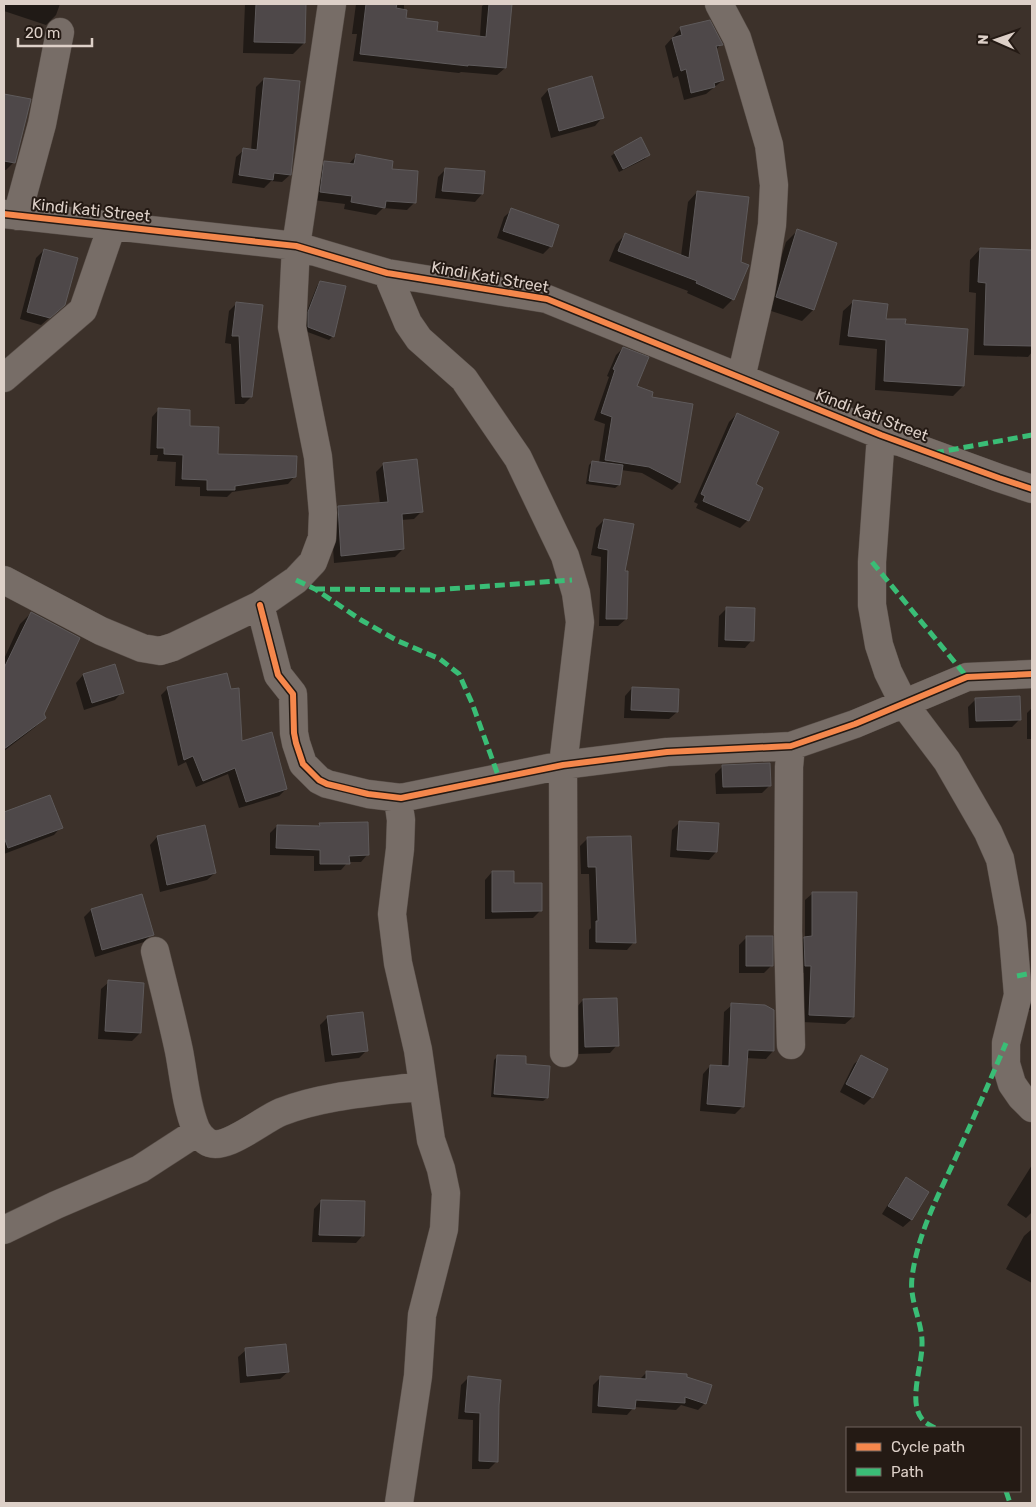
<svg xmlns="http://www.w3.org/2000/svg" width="1036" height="1507" viewBox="0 0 1036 1507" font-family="Rubik,sans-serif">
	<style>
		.shadow { fill: #0007 }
		.building { fill: #4e4849; stroke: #5e5a5b }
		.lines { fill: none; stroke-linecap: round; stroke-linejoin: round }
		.minor-casing { stroke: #574d47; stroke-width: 29 }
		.minor { stroke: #776d67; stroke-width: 28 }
		.quiet { stroke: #3abd76; stroke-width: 5; stroke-dasharray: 10 5; stroke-linecap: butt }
		.cycleway-casing { stroke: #241a14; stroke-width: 9 }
		.cycleway { stroke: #f5874c; stroke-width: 6 }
		.labels { text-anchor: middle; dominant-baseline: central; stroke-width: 4; stroke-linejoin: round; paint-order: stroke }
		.street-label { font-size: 16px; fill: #ddd0c8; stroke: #241a14 }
	</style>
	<rect width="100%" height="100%" fill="#3c312a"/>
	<path class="shadow" d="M4 4H60L56 15 46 25 4 11Z
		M245 4H305L304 43 293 54 243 53Z
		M356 4H404V19L435 32 480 37 482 6 485 4H510L505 68 497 75 461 72 459 73 353 61 357 34H352Z
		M681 28 721 44 716 50 723 80 706 94 684 100 678 76 673 78 665 46Z
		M591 78 602 118 595 126 551 138 541 98 548 90Z
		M264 79 290 175 282 182 271 181 264 188 232 183 236 157 244 150 251 151 256 87Z
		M4 96 29 100 14 162 6 170H4Z
		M615 153 648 155 645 159 619 172 611 156Z
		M356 156 390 170 415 202 407 210 383 208 376 215 344 209 345 204 313 200 317 170 325 162 348 165Z
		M446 169 482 194 475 202 435 198 438 177Z
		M697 192 740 263 747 266 732 300 723 309 687 293 688 291 609 261 616 244 625 235 681 256 688 202Z
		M512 210 558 225 550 247 543 254 497 238 504 217Z
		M797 231 835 244 813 310 802 321 765 309 786 242Z
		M980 249 1032 251V352L1028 357 974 355 976 293 969 292 970 260Z
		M44 250 56 312 41 325 20 319 36 258Z
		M320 282 333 336 329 340 305 331V316L317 286Z
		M853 302 885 320 904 326 963 386 953 396 875 390 877 349 839 345 843 311Z
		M237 303 251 397 244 404H235L231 344 225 343 229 311Z
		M623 348 635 387 650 397 692 405 679 483 672 490 642 473 621 470 619 485 615 488 586 484 589 465 592 462 599 463 605 424 594 420 609 377 607 376 616 355Z
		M159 409 188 428 216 456 295 476 288 484 232 492 227 497 200 496V487L175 486 176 462 157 461 158 455H150L152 417Z
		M737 414 754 485 762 488 748 520 740 528 696 508 698 504 694 502 729 422Z
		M384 464 422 511 414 519 401 520 403 549 395 557 334 563 331 514 339 507 380 504 376 472Z
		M604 520 623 572 626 619 618 626H599L601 557 591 555 596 528Z
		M727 608 752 640 745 648 718 647 719 616Z
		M31 613 42 714 45 718 34 728 4 751V659L20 624Z
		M83 675 122 692 115 700 84 710 76 683Z
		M168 688 240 742 286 789 279 796 239 808 228 774 196 787 186 762 178 766 161 695Z
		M632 688 677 712 669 719 624 718 625 696Z
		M976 699 1020 719 1012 727 969 728 968 707Z
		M1032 708V739H1027V713Z
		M723 766 769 786 762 793 716 794 715 774Z
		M50 796 61 827 54 835 4 854V814Z
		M680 822 716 852 709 860 670 857 672 830Z
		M320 824 367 855 361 862H348L341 870 314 871V856L270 855V833L277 826 317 827Z
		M157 837 215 873 207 880 160 892 150 845Z
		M588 838 634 942 627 950 589 949V930L591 928 589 874H581L580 846Z
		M492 872 513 884 541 910 533 918 485 919V880Z
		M813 893 853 1017 845 1024 802 1022 804 973H797V945L805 937V900Z
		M91 910 152 934 144 942 95 957 84 917Z
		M747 937 772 965 764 973H739V945Z
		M109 982 140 1033 132 1041 98 1039 101 989Z
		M1032 984V1010H1025V990Z
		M583 1000 617 1045 610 1053 577 1054 576 1008Z
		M732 1005 773 1051 766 1059 746 1058 743 1106 735 1114 700 1111 703 1074 710 1066 722 1067 724 1012Z
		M328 1017 366 1051 359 1058 325 1062 320 1025Z
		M498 1056 524 1066 547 1098 543 1101 491 1097 494 1060Z
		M862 1057 886 1070 872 1097 864 1105 840 1092 854 1064Z
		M1032 1165V1212L1026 1218 1007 1205Z
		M906 1179 927 1192 911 1220 903 1227 882 1214 899 1187Z
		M321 1201 363 1235 356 1243 312 1242 314 1209Z
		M1032 1229V1283L1006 1269 1024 1236Z
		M246 1350 288 1372 280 1379 240 1383 238 1357Z
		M647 1372 685 1378 705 1403 698 1410 681 1405 676 1410 634 1407 627 1415 592 1413 593 1385 601 1377 640 1379Z
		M468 1378 498 1405 497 1461 489 1469H472L473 1420 458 1419 461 1385Z"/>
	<path class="building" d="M256 4H306L305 43 254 42Z
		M366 4H397L396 8 407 10 406 18 438 22 437 31 486 37 489 4H512L506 68 468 65V66L360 54Z
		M710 20 723 45 716 46 724 80 714 83 715 87 691 93 686 69 681 71 672 38 682 35 680 27Z
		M592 76 604 118 559 131 548 89Z
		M264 78 300 81 291 175 274 173 273 180 239 175 243 148 257 150Z
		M4 94 31 99 15 163 4 161Z
		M641 137 650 155 623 169 614 152Z
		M356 154 393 161 392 169 418 171 416 203 386 201 385 208 351 202 352 196 320 192 324 161 354 164Z
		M445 168 485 171 483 194 442 191Z
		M697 191 749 197 741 262 749 265 734 300 696 283 697 281 618 251 625 233 689 258Z
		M511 208 559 225 552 247 503 231Z
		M797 229 837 243 814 310 776 297Z
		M980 248 1032 250V346L984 345 986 283 978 282Z
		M44 249 78 258 65 305 50 318 27 312Z
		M320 281 346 286 334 337 308 327V312Z
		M853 300 888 304 886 319H906L905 324 968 329 964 386 884 381 886 340 848 336Z
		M236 302 263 305 252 397H242L239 336H232Z
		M623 347 649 357 637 386 653 392 652 397 693 404 680 483 649 467 605 460 612 417 601 413 615 370 613 369Z
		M158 408 190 410V426L219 427 218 454 297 456 296 477 235 486V490H207V480L182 479 183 455 164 454V448H157Z
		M737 413 779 432 756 484 763 488 749 521 703 501 705 496 701 494Z
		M417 459 423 512 402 514 404 549 341 556 338 506 388 502 383 463Z
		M592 461 623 465 620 485 589 481Z
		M604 519 634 524 625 571H628L627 619H606L608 550 598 548Z
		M726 607 755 608 754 641 725 640Z
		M31 612 80 638 44 714 46 718 4 749V668Z
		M115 664 124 693 92 703 83 674Z
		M227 673 231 689 239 688 242 741 272 732 287 789 246 802 235 768 203 781 193 756 184 760 167 687Z
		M632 687 679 689 678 712 631 710Z
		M1020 696 1021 720 976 721 975 698Z
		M770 763 771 786 723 787 722 765Z
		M50 795 63 828 8 848 4 837V812Z
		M679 821 719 823 717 852 677 850Z
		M368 822 369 855 349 856 350 864H320V850L276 848 277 825 320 826 319 823Z
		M205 825 216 873 167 885 157 836Z
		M631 836 636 943 596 942V921H598L596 867H588L587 837Z
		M492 871H514V883H542V911L492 912Z
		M812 892H857L854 1017 809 1015 811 966H805L804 937 812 936Z
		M142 894 154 935 102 950 91 909Z
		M746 936H773V966H746Z
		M108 980 144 983 141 1033 105 1031Z
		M617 998 619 1046 585 1047 583 999Z
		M731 1003 765 1005 774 1010V1051L748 1050 744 1107 707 1104 710 1065 729 1066Z
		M363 1012 368 1051 332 1055 327 1016Z
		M497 1055 526 1056V1064L550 1066 548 1098 494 1094Z
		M861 1055 888 1069 873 1098 846 1084Z
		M906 1177 929 1192 912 1220 888 1206Z
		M321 1200 365 1201 364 1236 319 1235Z
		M286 1344 289 1372 247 1376 245 1348Z
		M646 1371 687 1374V1377L712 1385 706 1404 685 1397V1403L636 1400 635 1409 598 1406 600 1376 646 1379Z
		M468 1376 501 1380 499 1405 498 1462 479 1461 480 1413 465 1412Z"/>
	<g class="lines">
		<defs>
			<path id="minor" d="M719 4 737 38 749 77 769 145 774 185 772 225 761 291 741 378
				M4 214 296 246 387 273 547 299 881 435 999 478 1032 489
				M17 216 42 124 60 32
				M387 273 408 323 419 339 464 379 518 458 565 556 576 593 580 622 563 765 564 1053
				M4 378 83 310 112 226
				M881 435 872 562V605L879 645 888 672 904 704 947 761 988 832 1000 859 1012 925 1018 995 1006 1043V1064L1012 1084 1021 1097 1032 1108
				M4 580 101 631 142 648 160 651 173 647 260 605 296 580 313 562 322 538 323 513 318 457 292 327 296 246 332 4
				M260 605 278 675 293 694 294 733 296 743 303 764 319 780 327 784 368 794 401 798 563 765 667 752 791 746 855 724 967 677 1032 674
				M155 951C163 984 172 1018 179 1051 184 1077 186 1105 196 1129 198 1133 202 1138 206 1141 223 1154 263 1119 281 1112 324 1095 377 1092 423 1086
				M791 1045 788 931 789 767 791 746
				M4 1230 56 1205 140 1169 197 1132
				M399 1503 418 1376 422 1315 444 1229 446 1193 441 1169 431 1140 418 1050 398 963 392 914 400 849 401 820 399 806 401 798"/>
		</defs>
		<use href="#minor" class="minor-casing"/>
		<use href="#minor" class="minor"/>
		<path class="quiet" d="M934 453 1032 435
			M872 562 967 677
			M296 580 315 589 361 620 398 641 440 659 459 674 472 703 499 778
			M315 589 434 590 572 580
			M1017 976 1032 973
			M935 1428C931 1426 925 1423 922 1419 908 1402 922 1366 922 1345 923 1323 909 1301 912 1278 917 1235 938 1196 956 1157 973 1119 990 1081 1006 1043
			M1006 1491 1010 1503"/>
		<defs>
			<path id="cycleway" d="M4 214 296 246 387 273 547 299 881 435 999 478 1032 489
				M260 605 278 675 293 694 294 733 296 743 303 764 319 780 327 784 368 794 401 798 563 765 667 752 791 746 855 724 967 677 1032 674"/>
		</defs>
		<use href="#cycleway" class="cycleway-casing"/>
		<use href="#cycleway" class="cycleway"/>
	</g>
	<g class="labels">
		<g class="street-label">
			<text transform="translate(91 210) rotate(6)">Kindi Kati Street</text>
			<text transform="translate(490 277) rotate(10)">Kindi Kati Street</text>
			<text transform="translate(872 415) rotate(21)">Kindi Kati Street</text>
		</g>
	</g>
	<rect width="1036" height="1507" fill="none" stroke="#ddd0c8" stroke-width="10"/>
	<rect x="846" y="1427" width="175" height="65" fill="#241a14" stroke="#6e635c"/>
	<rect x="856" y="1443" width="25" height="8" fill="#f5874c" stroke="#6e635c"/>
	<text x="891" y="1452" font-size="15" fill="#ddd0c8">Cycle path</text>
	<rect x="856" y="1468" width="25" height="8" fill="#3abd76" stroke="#6e635c"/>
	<text x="891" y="1477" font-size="15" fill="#ddd0c8">Path</text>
	<g transform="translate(996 40) rotate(272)" stroke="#241a14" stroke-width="4" paint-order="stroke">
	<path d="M0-4L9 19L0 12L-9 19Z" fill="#ddd0c8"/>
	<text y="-8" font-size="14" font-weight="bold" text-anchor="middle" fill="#ddd0c8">N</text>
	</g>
	<path d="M18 38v8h74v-8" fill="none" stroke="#ddd0c8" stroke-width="2.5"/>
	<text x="25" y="38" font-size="15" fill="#ddd0c8" stroke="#241a14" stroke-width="4" paint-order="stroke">20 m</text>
</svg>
